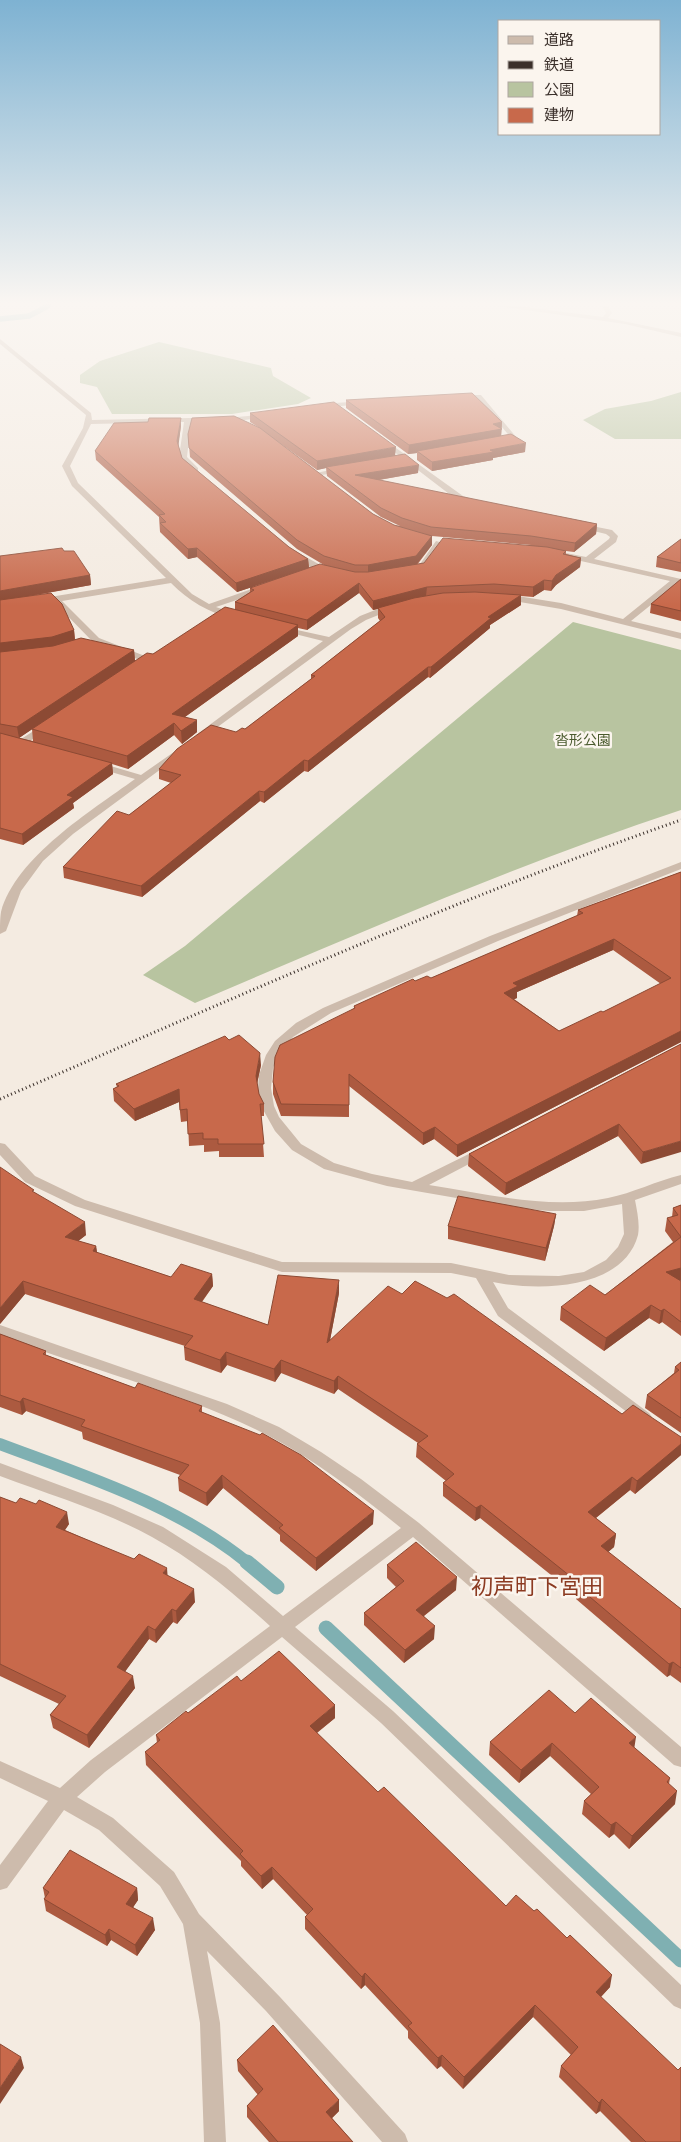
<svg xmlns="http://www.w3.org/2000/svg" width="681" height="2142" viewBox="0 0 681 2142" font-family="'Space Grotesk','Noto Sans JP',sans-serif">
	<style>
		.green { fill: #b8c4a0 }
		.lines { fill: none; stroke-linecap: round; stroke-linejoin: round }
		.stream-far2 { stroke: #7fb0b2; stroke-width: 5.5 }
		.stream-far1 { stroke: #7fb0b2; stroke-width: 12 }
		.stream { stroke: #7fb0b2; stroke-width: 15 }
		.minor { fill: #cdbbac; fill-rule: evenodd }
		.rail { stroke: #3b302b; stroke-width: 3; stroke-dasharray: 1 3; stroke-linecap: butt }
		.wall { fill: #ac5a40; fill-rule: evenodd }
		.shaded-wall { fill: #8c4a34 }
		.building { fill: #c8694b; stroke: #8c4a34; fill-rule: evenodd }
		.labels { text-anchor: middle; dominant-baseline: central; stroke-width: 5; stroke-linejoin: round; paint-order: stroke }
		.far-park-label { font-size: 14px; fill: #4a5a2e; stroke: #fbf5ee }
		.near-quarter-label { font-size: 22px; fill: #8c3b22; stroke: #fbf5ee }
	</style>
	<rect width="100%" height="100%" fill="#f4ebe1"/>
	<path class="green" d="M159 342 271 368 273 376 311 398 298 404 232 414H112L97 387 80 383V375L100 361Z
		M681 392V439H615L583 420 605 409 651 401Z
		M573 622 681 650V810C515 865 355 935 195 1003L143 975 185 946Z"/>
	<g class="lines">
		<path class="stream-far2" d="M0 319 29 316 48 306"/>
		<path class="stream-far1" d="M0 1444C85 1476 177 1505 248 1563"/>
		<path class="stream" d="M247 1562 277 1587
			M326 1628 681 1960"/>
		<path class="minor" d="M498 306H517L603 317 606 313 602 306H608L612 313 608 318 681 333V337L625 324Z
			M0 339 91 413 92 420 237 417 268 414 269 415 266 417 237 421 191 422 187 457 198 468V472H192L179 457 184 422 91 424 70 466 78 483 192 594 209 604 263 585H269V589L216 607 236 614V618L233 619C208 612 189 601 171 583L62 601 99 638 150 658V662L140 667 136 664 140 660 93 642 54 602H48V598L56 596 166 578 72 486 62 466 83 428 86 415 0 344Z
			M481 395 517 438V440H513L477 398 460 399 457 397 460 395Z
			M365 401V403L363 404 320 408 317 406 320 404Z
			M382 438 463 496 475 500V504L457 500 380 441 378 440Z
			M343 467 347 469 346 471 316 476 312 474Z
			M577 523 612 530 618 536 616 542 594 559 681 579V583H678L631 621 681 633V639L561 609 502 599V595L505 594 561 603 623 619 670 581 563 557 562 555 566 553 586 557 609 539 610 537 606 534 577 527Z
			M436 541 443 543 425 569H419L418 567Z
			M291 552H297L333 572 329 574 317 571 291 556Z
			M393 603 397 606 396 608 366 620 351 629 204 737H198L196 735 323 641 279 630V626L329 637 360 616Z
			M46 723 49 724V728L24 745H18V741Z
			M181 747 184 748V752L73 834 43 861 21 891 6 931 0 934C0 927 0 918 1 912 16 857 91 811 135 779L94 767V763L97 762 141 775Z
			M681 862V869L498 941 331 1013 293 1037 278 1055 273 1068 271 1088 274 1106 279 1117 301 1144 334 1163 372 1174 412 1182 483 1147 490 1151 488 1154 429 1185C487 1194 549 1210 608 1198 633 1193 656 1181 681 1175V1184L635 1200C637 1211 640 1224 638 1235 623 1291 537 1291 493 1282L508 1308 649 1413 652 1417 649 1421 644 1423 639 1421 498 1316 476 1278 451 1273 282 1272 75 1206 25 1182 0 1155V1143L5 1144 35 1176 85 1200 282 1262 451 1263 509 1275 559 1276 584 1272 606 1260 618 1247 624 1234 622 1204 584 1211H549L515 1208 387 1186 324 1169 292 1150 275 1131 261 1106 258 1088 259 1075 266 1055 275 1041 296 1023 323 1008 490 936Z
			M0 1325 227 1404 279 1427 321 1452 361 1479 419 1523 681 1747V1767L674 1765 413 1537 295 1627 393 1711 681 1985V2009L674 2006 381 1723 282 1637 105 1772 77 1797 113 1818 174 1872 199 1914 280 1997 405 2134 408 2142H382L266 2011 207 1951 220 2023 226 2142H204L200 2023 183 1924 160 1886 99 1830 64 1810 7 1888 0 1890V1865L48 1801 0 1778V1761L60 1788 91 1760 270 1626C233 1593 196 1561 152 1537 105 1511 50 1495 0 1476V1463L113 1505 163 1527 226 1567 283 1616 401 1528C359 1494 315 1460 267 1435 182 1392 89 1369 0 1336Z"/>
		<path class="rail" d="M0 1099C226 1002 449 901 681 820"/>
	</g>
	<path class="wall" d="M346 400 502 422 501 436 525 452 493 458V460L432 471 417 460V453L408 454 346 408Z
		M250 413 395 456 418 473 379 480 597 524 596 534 574 552 566 551V554L581 558 580 567 556 585 551 591 544 590 533 597 521 596V605L490 625V628L430 678 428 677 308 772 304 771 264 803 260 801 142 897 64 878 63 867 129 815 171 783 159 779V769L236 732 245 729 311 679V675L380 621 378 618V609L373 610 359 593 307 630 298 628V636L185 717 197 732 182 744 174 735 128 769 112 764 113 774 73 803 74 808 23 845 0 839V556L64 551 90 575 91 585 31 596 74 630 75 640 134 650 135 661 153 654 235 610V602L250 592V588L288 575 237 592 197 557 188 559 160 532 159 517 96 460 95 451 181 426 178 444 182 458 289 547 308 559 309 568 324 565 297 549 190 457 188 434 258 427 250 422ZM270 436 317 470 326 468 327 476 381 517 400 526 394 525 373 514ZM432 536 531 545 417 565 432 545ZM32 729 33 741 19 738Z
		M681 539V572L656 567 657 557Z
		M681 579V621L650 613 651 604Z
		M681 872V1042L457 1157 434 1139 423 1145 349 1086V1117L281 1116 273 1094V1082L354 1008V1006L415 981 431 978 577 916 578 910ZM613 950 661 984 603 1012 559 1031 514 999 517 998V992Z
		M681 1044 641 1164 618 1136 505 1195 468 1166 469 1154Z
		M261 1065 257 1084 259 1094 264 1104V1116H261L264 1157H219V1151L204 1152V1145L189 1146 188 1121 181 1122 179 1102 135 1121 114 1101 113 1089 117 1087 116 1084Z
		M35 1193 86 1235 78 1241 96 1246 97 1253 171 1277 212 1274 213 1286 202 1302 268 1325 339 1293 330 1340 622 1414 681 1437V1455L635 1494 630 1490 596 1518 616 1534 614 1547 608 1552 681 1609V1683L670 1675 667 1677 576 1599V1595L480 1518 475 1521 443 1496V1483L446 1481 416 1457 417 1444 418 1443 338 1389 334 1394 281 1373 275 1382 227 1365 221 1373 185 1360 184 1347 185 1346 25 1294 0 1324Z
		M681 1205V1280L680 1281H681V1336L662 1322 659 1324 649 1318 604 1351 560 1320 561 1307 605 1295 673 1242 665 1231 667 1218 672 1217 673 1208Z
		M556 1214 554 1226 545 1261 448 1239V1226Z
		M0 1334 46 1351V1355L135 1388 202 1406V1412L373 1524 316 1571 280 1541V1535L223 1488 207 1506 179 1491 178 1478 180 1475 83 1439 82 1432 26 1411 22 1415 0 1407Z
		M681 1362V1433L645 1408 647 1395 674 1373 675 1367Z
		M0 1497 69 1524 65 1530 167 1575 195 1602 177 1624 173 1622 156 1643 149 1639 125 1671 135 1688 89 1748 53 1728 50 1715 59 1704 0 1676Z
		M387 1565 456 1590 424 1616 434 1639 404 1663 364 1625V1613L396 1587 387 1578Z
		M241 1681 335 1718 317 1733 378 1792 506 1906 610 1987 601 1997 681 2142H631L600 2111 596 2114 559 2077 561 2066 571 2055 533 2017 463 2089 441 2066 437 2069 408 2038V2031L365 1985 361 1989 305 1929V1917L307 1915 273 1879 262 1889 241 1866V1861L146 1765 145 1752 157 1743 156 1735 188 1713Z
		M575 1713 634 1748 670 1778 669 1784 675 1804 629 1849 614 1834 609 1838 582 1814 584 1801 591 1794 550 1756 519 1783 489 1755 490 1742Z
		M43 1888H137L138 1900 133 1907 155 1930 137 1956 111 1940 107 1946 46 1911 44 1899 45 1898Z
		M237 2060 339 2111 332 2118 353 2142H269L247 2117V2106L258 2095 238 2071Z"/>
	<path class="shaded-wall" d="M181 418V426L178 449 177 441Z
		M502 422 501 438 417 451V453L408 454 409 445Z
		M526 443 525 452 493 458V460L432 471V462L490 450Z
		M396 447 395 456 326 467V468L317 470V461Z
		M419 465 418 473 355 484V475Z
		M597 524 596 534 574 552 575 543Z
		M432 536V545L416 565 368 574V565Z
		M197 548V557L188 559V549Z
		M581 558 580 567 556 585 551 591 552 581 556 575Z
		M308 559 309 568 237 592 236 583Z
		M90 575 91 585 0 601V591Z
		M544 580V590L533 597V587Z
		M359 583V593L307 630V620Z
		M427 587 426 596 373 610V601Z
		M521 595V605L490 625V628L430 678 431 667 488 617Z
		M298 625V636L175 724 174 723V735L128 769 127 756 172 714Z
		M74 630 75 641 53 647 0 654V643Z
		M134 650 135 661 19 738 17 727Z
		M428 667V677L308 772V761Z
		M197 720V732L182 744 181 731Z
		M304 760V771L264 803V792Z
		M112 763 113 774 73 803 74 808 23 845 22 834 67 795Z
		M259 791 260 801 142 897 141 886Z
		M614 939 613 950 517 992V998L503 1004 504 993 513 983Z
		M681 1031V1042L457 1157V1145Z
		M260 1053 261 1065 256 1088V1076Z
		M179 1089V1102L135 1121 134 1109Z
		M619 1124 618 1136 505 1195 506 1183Z
		M435 1127 434 1139 423 1145V1133Z
		M681 1141V1152L641 1164 643 1152Z
		M556 1214 554 1226 545 1261 546 1248Z
		M85 1222 86 1235 67 1250 65 1237Z
		M96 1246 98 1259 93 1251Z
		M681 1268V1280L664 1285 666 1272Z
		M212 1274 213 1286 194 1312V1299Z
		M339 1280V1293L327 1356V1343Z
		M23 1281 25 1294 0 1324V1308Z
		M651 1305 649 1318 604 1351 606 1338Z
		M664 1309 662 1322 659 1324 661 1311Z
		M226 1352 227 1365 221 1373 220 1360Z
		M281 1360V1373L275 1382 274 1369Z
		M338 1376V1389L334 1394V1381Z
		M23 1398 26 1411 22 1415 20 1402Z
		M681 1444V1455L635 1494 637 1481Z
		M222 1475 223 1488 207 1506 206 1493Z
		M632 1477 630 1490 587 1525 588 1512Z
		M481 1505 480 1518 475 1521 476 1508Z
		M374 1511 373 1524 316 1571V1558Z
		M67 1512 69 1524 58 1540 56 1527Z
		M616 1534 614 1547 600 1559 601 1546Z
		M167 1568 168 1581 163 1573Z
		M457 1577 456 1590 416 1622V1610Z
		M194 1589 195 1602 177 1624 176 1611Z
		M172 1609 173 1622 156 1643 155 1630Z
		M148 1626 149 1639 119 1680 117 1667Z
		M435 1626 434 1639 404 1663 405 1650Z
		M673 1662 670 1675 667 1677 669 1664Z
		M133 1676 135 1688 89 1748 87 1735Z
		M335 1705V1718L310 1738V1726Z
		M636 1737 634 1750 629 1743Z
		M552 1743 550 1756 519 1783 521 1770Z
		M677 1791 675 1804 629 1849 632 1836Z
		M616 1822 614 1834 609 1838 611 1825Z
		M272 1867 273 1879 262 1889 261 1876Z
		M137 1888 138 1900 128 1915 126 1904Z
		M153 1918 155 1930 137 1956 135 1945Z
		M109 1929 111 1940 107 1946 105 1935Z
		M365 1973V1985L361 1989 362 1977Z
		M612 1975 610 1987 594 2004 596 1992Z
		M535 2005 533 2017 463 2089 464 2077Z
		M442 2055 441 2066 437 2069 438 2058Z
		M21 2057 24 2068 0 2104V2088Z
		M602 2099 600 2111 596 2114 599 2103Z
		M339 2100V2111L326 2124V2112Z"/>
	<path class="building" d="M472 393 502 422 493 424 502 429 409 445 346 400Z
		M334 402 396 447 317 461 250 413Z
		M234 416 260 428 373 514 394 525 432 536 416 556 368 565H355L324 556 297 540 189 448 188 434 192 418Z
		M149 418H181L177 441 182 458 289 547 308 559 236 583 197 548 188 549 160 523 166 522 159 515 165 514 95 451 114 423 148 422Z
		M511 434 526 443 490 450 494 452 432 462 417 451Z
		M405 454 419 465 355 475 597 524 575 543 531 536 431 527 402 518 381 508 326 467Z
		M443 538 547 547 566 551 563 554 581 558 556 575 552 581 544 580 533 587 494 584 427 587 373 601 359 583 307 620 235 602 254 590 250 588 320 564 355 572H368L424 563Z
		M681 539V563L657 557Z
		M62 548 64 551H74L90 575 0 591V556Z
		M681 579V611L651 604Z
		M475 592 521 595 488 617 491 618 431 667H428L308 761 304 760 264 792 259 791 141 886 63 867 117 811 129 815 181 775 159 769 177 749 211 725 236 732 242 728 245 729 315 676 311 675 385 617 378 608 414 598 443 593Z
		M51 593 62 604 74 630 52 637 0 643V600Z
		M225 607 298 625 172 714 197 720 181 731 174 723 127 756 32 729 147 653 153 654Z
		M81 638 134 650 17 727 0 724V652L53 646Z
		M0 733 112 763 67 795 73 797 22 834 0 828Z
		M681 872V1031L457 1145 435 1127 423 1133 349 1074V1105L281 1104 273 1082 275 1057 280 1045 355 1008 354 1006 413 979 415 981 427 976 431 978 583 913 578 910ZM614 939 671 978 603 1012 601 1011 559 1031 504 993 518 986 513 983Z
		M239 1035 260 1053 256 1076 259 1094 264 1104H260L264 1144H218V1139H203V1133L188 1134 187 1109 180 1110 179 1089 134 1109 113 1089 119 1086 116 1084 225 1036 229 1040Z
		M681 1044V1141L643 1152 619 1124 506 1183 469 1154Z
		M0 1167 34 1190 32 1191 85 1222 65 1237 96 1246 93 1251 171 1277 181 1264 212 1274 194 1299 268 1325 278 1275 339 1280 327 1343 388 1286 402 1294 415 1281 447 1298 454 1294 622 1414 633 1405 681 1437V1444L637 1481 632 1477 588 1512 616 1534 601 1546 681 1609V1668L673 1662 669 1664 577 1586 580 1584 481 1505 476 1508 443 1483 454 1474 417 1444 428 1436 338 1376 334 1381 281 1360 274 1369 226 1352 220 1360 184 1347 193 1336 23 1281 0 1308Z
		M458 1196 556 1214 546 1248 448 1226Z
		M681 1205V1268L666 1272 681 1281V1322L664 1309 661 1311 651 1305 606 1338 561 1307 590 1285 605 1295 681 1237 667 1218 678 1215 673 1208Z
		M0 1334 46 1351 43 1354 135 1388 138 1383 202 1406 199 1411 260 1435 262 1433 301 1455 374 1511 316 1558 279 1528 283 1525 222 1475 206 1493 178 1478 189 1465 81 1426 85 1420 23 1398 20 1402 0 1395Z
		M681 1362V1418L647 1395 679 1370 675 1367Z
		M0 1497 16 1503 20 1498 36 1504 39 1500 67 1512 56 1527 134 1559 139 1554 167 1568 163 1573 194 1589 176 1611 172 1609 155 1630 148 1626 117 1667 133 1676 87 1735 50 1715 66 1696 0 1664Z
		M416 1542 457 1577 416 1610 435 1626 405 1650 364 1613 404 1581 387 1565Z
		M279 1651 335 1705 310 1726 378 1792 384 1787 506 1906 516 1895 534 1911 537 1909 567 1938 570 1935 612 1975 596 1992 678 2070 681 2067V2142H646L602 2099 599 2103 561 2066 578 2047 535 2005 464 2077 442 2055 438 2058 408 2026 412 2023 365 1973 362 1977 305 1917 313 1909 272 1867 261 1876 240 1854 243 1851 145 1752 160 1740 156 1735 186 1711 188 1713 237 1676 241 1681Z
		M549 1690 575 1713 591 1698 636 1737 629 1743 670 1778 667 1782 677 1791 632 1836 616 1822 611 1825 584 1801 599 1787 552 1743 521 1770 490 1742Z
		M70 1850 137 1888 126 1904 153 1918 135 1945 109 1929 105 1935 44 1899 49 1892 43 1888Z
		M273 2025 339 2100 326 2112 353 2142H278L247 2106 263 2089 237 2060Z
		M0 2044 21 2057 0 2088Z"/>
	<linearGradient id="sky" x2="0" y2="1"><stop stop-color="#7eb2d2"/><stop offset="0.5" stop-color="#faf6f2"/><stop offset="1" stop-color="#faf6f2" stop-opacity="0"/></linearGradient>
	<rect width="681" height="606" fill="url(#sky)"/>
	<g class="labels">
		<g class="far-park-label">
			<text x="583" y="740">沓形公園</text>
		</g>
		<g class="near-quarter-label">
			<text x="537" y="1586">初声町下宮田</text>
		</g>
	</g>
	<rect x="498" y="20" width="162" height="115" fill="#fbf5ee" stroke="#aea6a0"/>
	<rect x="508" y="36" width="25" height="8" fill="#cdbbac" stroke="#aea6a0"/>
	<text x="544" y="45" font-size="15" fill="#3b302b">道路</text>
	<rect x="508" y="61" width="25" height="8" fill="#3b302b" stroke="#aea6a0"/>
	<text x="544" y="70" font-size="15" fill="#3b302b">鉄道</text>
	<rect x="508" y="82" width="25" height="15" fill="#b8c4a0" stroke="#aea6a0"/>
	<text x="544" y="95" font-size="15" fill="#3b302b">公園</text>
	<rect x="508" y="108" width="25" height="15" fill="#c8694b" stroke="#aea6a0"/>
	<text x="544" y="120" font-size="15" fill="#3b302b">建物</text>
</svg>
